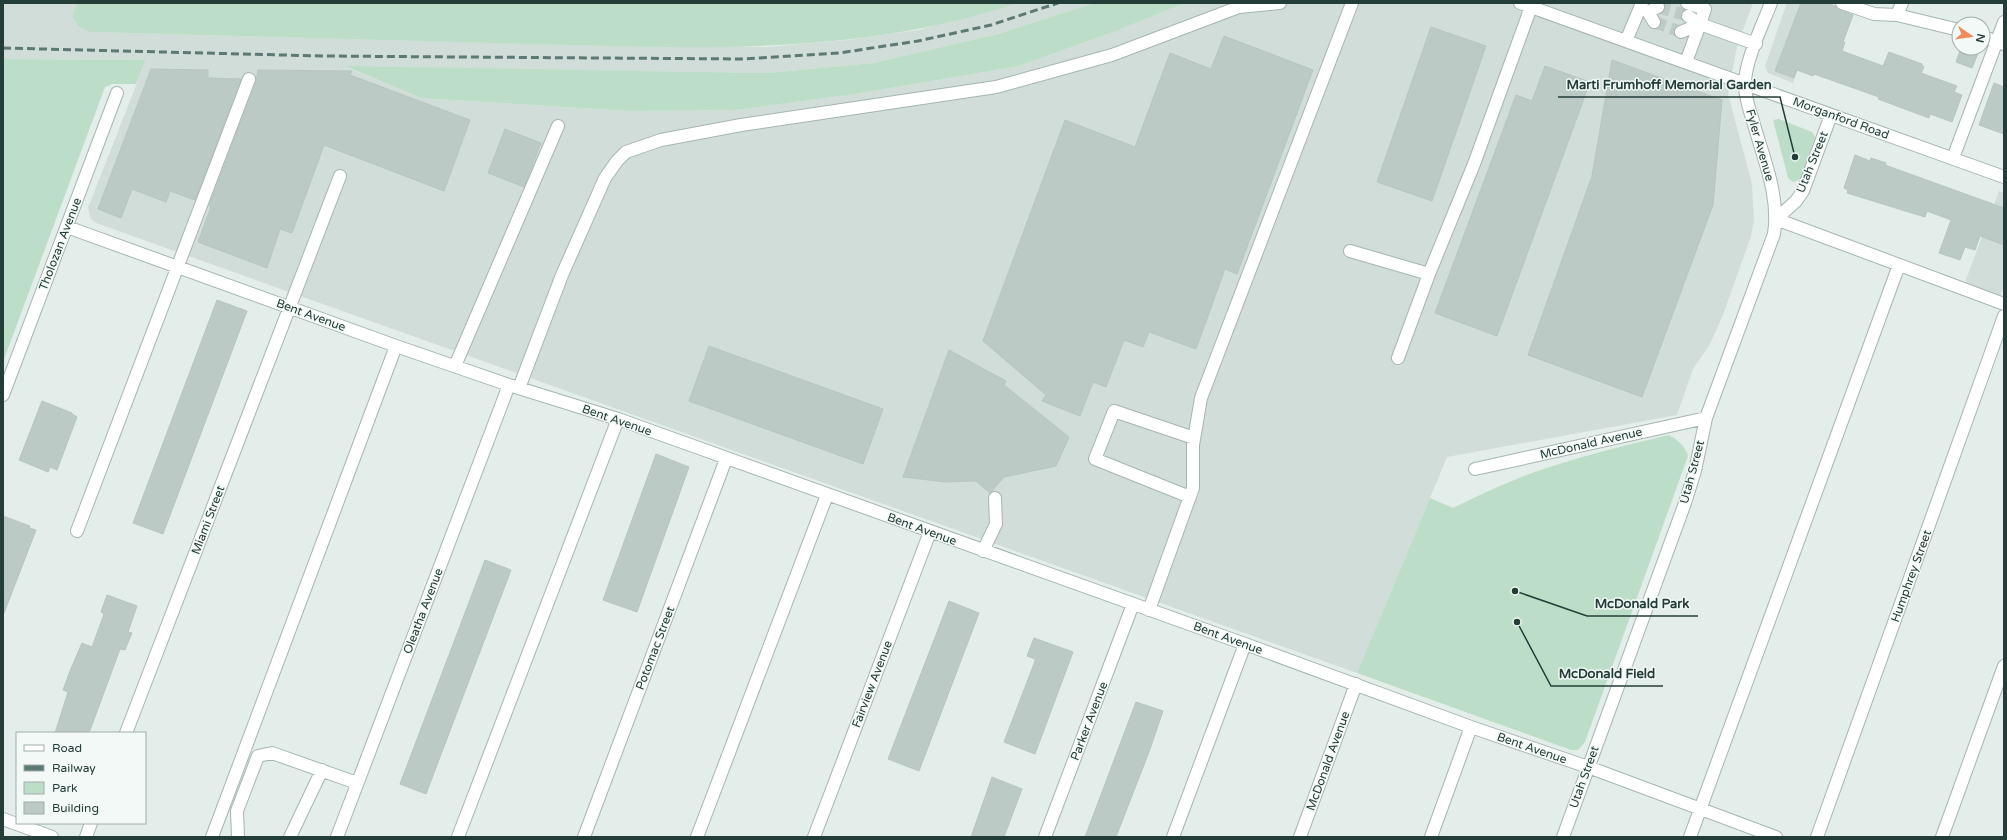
<svg xmlns="http://www.w3.org/2000/svg" width="2007" height="840" viewBox="0 0 2007 840" font-family="'Varela Round',sans-serif">
	<style>
		.built { fill: #d1ddd8 }
		.green { fill: #bcdec8 }
		.building { fill: #bbcac5; stroke: #b5c6c1 }
		.lines { fill: none; stroke-linecap: round; stroke-linejoin: round }
		.minor-tunnel { stroke: #bdcac6; stroke-width: 12; stroke-dasharray: 12 6; stroke-linecap: butt }
		.minor-casing { stroke: #a6b5b1; stroke-width: 14 }
		.minor { stroke: #fff; stroke-width: 12 }
		.rail { stroke: #5d7974; stroke-width: 3; stroke-dasharray: 8 4; stroke-linecap: butt }
		.labels { text-anchor: middle; dominant-baseline: central; stroke-width: 3; stroke-linejoin: round; paint-order: stroke }
		.street-label { font-size: 12px; fill: #233e39; stroke: #f3f9f7 }
		.leader { fill: none; stroke: #233e39; stroke-width: 1.5 }
		.callout-dot { fill: #233e39; stroke: #f3f9f7; stroke-width: 1.5 }
		.callout-label { font-size: 13px; text-anchor: middle; font-weight: bold; fill: #233e39; stroke: #f3f9f7; stroke-width: 3; stroke-linejoin: round; paint-order: stroke }
	</style>
	<rect width="100%" height="100%" fill="#e3ede9"/>
	<path class="built" d="M3 3H77L73 16 90 32 571 45 767 47 848 40 919 30 1017 3H1094L998 34 873 63 768 73 346 67 421 98 630 111 736 110 855 94 1019 66 1116 31 1185 3H1753L1737 46 1728 94 1752 184 1754 220 1751 236 1723 315 1710 344 1693 369 1677 415 1447 457 1357 673 96 223 91 219 88 208 146 60 3 59Z
		M1787 3H1821L1793 83 1768 73 1765 66Z
		M1999 191 2004 193V285L1999 298 1964 285Z"/>
	<path class="green" d="M77 3H1017C859 57 690 48 525 44 380 40 235 36 90 32L79 27 72 16Z
		M1094 3H1185L1116 31 1019 66 855 94 736 110 630 111 421 98 345 66 768 73 873 63 998 34Z
		M3 59 146 60 136 84H112L105 87 3 362Z
		M1779 119 1812 132 1815 137 1801 177 1799 180 1793 182 1788 178 1773 120Z
		M1668 435C1675 437 1687 448 1688 456L1585 742 1578 750H1571L1357 673 1430 498 1453 508C1480 495 1507 482 1535 472 1578 457 1623 446 1668 435Z"/>
	<path class="building" d="M1801 3H1828L1835 6 1840 10 1853 15 1843 42H1845L1842 51 1883 66 1889 52 1922 64V66L1924 67 1921 73 1957 86 1954 92 1962 95 1952 122 1930 114 1929 118 1878 99 1879 97 1814 74 1813 76 1797 70 1794 78 1775 71Z
		M1431 27 1486 46 1432 201 1377 182Z
		M1224 36 1313 70 1237 274 1225 269 1196 349 1149 332 1143 347 1124 340 1106 387 1093 382 1080 416 1042 401 1046 395 983 341 1065 120 1135 147 1170 53 1211 69Z
		M1961 48H1970L1979 51 1972 68 1956 62Z
		M1612 60 1722 100 1713 205 1642 397 1528 355 1592 176Z
		M1545 66 1590 82 1497 336 1435 313 1516 95 1532 101Z
		M151 69 208 70V78L241 79 195 200 170 191 166 202 132 189 121 218 98 209Z
		M258 70 352 71 350 75 470 120 444 191 324 145 292 233 280 229 267 268 198 242 211 207 209 206 256 82Z
		M1994 83 2004 87V134L1979 125Z
		M505 129 541 143 524 187 488 173Z
		M1855 155 1870 161 1871 158 1886 163 1885 165 2004 208V245L1980 236 1975 250 1965 247 1960 260 1939 253 1951 220 1927 211 1925 217 1847 193 1848 190 1844 188Z
		M217 300 247 311 163 534 133 523Z
		M709 346 883 409 863 464 689 401Z
		M949 350 1006 381 1004 385 1069 437 1056 466 1004 477 990 493 976 481 946 482 903 477Z
		M42 401 72 413V414L77 417 57 470 50 467 48 472 19 460Z
		M656 454 689 467 637 612 603 600Z
		M3 516 30 526 29 528 36 530 4 613Z
		M485 560 511 570 426 794 400 784Z
		M107 595 137 606 128 632 132 633 125 650 120 649 89 733H55L68 692 63 690 70 671 82 643 92 647 104 614 101 612Z
		M949 601 979 613 919 771 888 759Z
		M1034 638 1073 652 1035 754 1004 742 1035 661V659L1027 656Z
		M1136 702 1163 711 1149 752 1116 837H1085Z
		M992 777 1022 789 1004 837H971Z"/>
	<g class="lines">
		<path class="minor-tunnel" d="M1658 7 1688 16
			M1654 22 1681 32"/>
		<defs>
			<path id="minor" d="M1520 3 2004 177
				M1687 3 1705 9 1700 24
				M1842 3 1874 14 1897 15 1902 3
				M1897 15 1959 30
				M1654 22 1648 12 1658 7
				M1681 32 1700 24 1688 16
				M1983 37 2004 44
				M1626 41 1642 3
				M1686 62 1700 24 1756 44
				M1953 158 2004 22
				M1776 219 2004 304
				M1776 219 1796 201 1803 191 1831 115
				M67 227 396 346 509 385 618 419 1245 644 1471 727 1588 767 1776 837
				M1350 251 1429 274
				M1398 358 1429 274 1474 164 1531 7
				M455 366 558 126
				M519 388 562 275 605 178 617 161 626 152 661 140 741 125 996 87 1112 55 1239 7 1280 3
				M3 395 117 93
				M1475 469 1706 418
				M1190 497 1095 459 1114 411 1194 438
				M77 531 249 79
				M983 551 996 524 995 498
				M1149 610 1193 488V445L1201 398 1352 3
				M126 733 340 176
				M3 819 52 837
				M86 837 91 823
				M212 837 396 346
				M238 837 237 811 258 756 272 753 357 783
				M290 837 322 770
				M337 837 509 385
				M458 837 618 419
				M584 837 726 459
				M697 837 827 495
				M814 837 930 532
				M1045 837 1133 604
				M1173 837 1245 644
				M1300 837 1356 684
				M1431 837 1471 727
				M1563 837 1685 503 1695 471 1706 418 1774 234C1780 195 1763 158 1753 121 1749 109 1745 97 1745 85 1744 63 1763 24 1771 3
				M1690 837 1899 265
				M1817 837 2004 316
				M1942 837 2004 666"/>
		</defs>
		<use href="#minor" class="minor-casing"/>
		<use href="#minor" class="minor"/>
		<path class="rail" d="M3 48 322 56 744 59 839 53 918 41 991 25 1058 3"/>
	</g>
	<g class="labels">
		<g class="street-label">
			<text transform="translate(1841 118) rotate(20)">Morganford Road</text>
			<text transform="translate(1760 145) rotate(74)">Fyler Avenue</text>
			<text transform="translate(1812 162) rotate(-68)">Utah Street</text>
			<text transform="translate(60 244) rotate(-69)">Tholozan Avenue</text>
			<text transform="translate(311 315) rotate(20)">Bent Avenue</text>
			<text transform="translate(617 420) rotate(19)">Bent Avenue</text>
			<text transform="translate(1591 443) rotate(-13)">McDonald Avenue</text>
			<text transform="translate(1692 472) rotate(-75)">Utah Street</text>
			<text transform="translate(208 520) rotate(-69)">Miami Street</text>
			<text transform="translate(922 529) rotate(20)">Bent Avenue</text>
			<text transform="translate(1911 576) rotate(-70)">Humphrey Street</text>
			<text transform="translate(423 611) rotate(-69)">Oleatha Avenue</text>
			<text transform="translate(1228 638) rotate(20)">Bent Avenue</text>
			<text transform="translate(655 648) rotate(-69)">Potomac Street</text>
			<text transform="translate(872 684) rotate(-69)">Fairview Avenue</text>
			<text transform="translate(1089 721) rotate(-69)">Parker Avenue</text>
			<text transform="translate(1532 748) rotate(19)">Bent Avenue</text>
			<text transform="translate(1328 761) rotate(-70)">McDonald Avenue</text>
			<text transform="translate(1584 777) rotate(-70)">Utah Street</text>
		</g>
	</g>
	<path class="leader" d="M1795 157L1780 97H1558M1515 591L1587 616H1698M1517 622L1551 686H1663"/>
	<g class="callout-dot">
		<circle cx="1795" cy="157" r="4"/>
		<circle cx="1515" cy="591" r="4"/>
		<circle cx="1517" cy="622" r="4"/>
	</g>
	<g class="callout-label">
		<text x="1669" y="89">Marti Frumhoff Memorial Garden</text>
		<text x="1642" y="608">McDonald Park</text>
		<text x="1607" y="678">McDonald Field</text>
	</g>
	<rect width="2007" height="840" fill="none" stroke="#233e39" stroke-width="8"/>
	<rect x="16" y="732" width="130" height="92" fill="#f3f9f7" stroke="#a0aeab"/>
	<rect x="24" y="745" width="20" height="6" fill="#ffffff" stroke="#a0aeab"/>
	<text x="52" y="752" font-size="12" fill="#233e39">Road</text>
	<rect x="24" y="765" width="20" height="6" fill="#5d7974" stroke="#a0aeab"/>
	<text x="52" y="772" font-size="12" fill="#233e39">Railway</text>
	<rect x="24" y="782" width="20" height="12" fill="#bcdec8" stroke="#a0aeab"/>
	<text x="52" y="792" font-size="12" fill="#233e39">Park</text>
	<rect x="24" y="802" width="20" height="12" fill="#bbcac5" stroke="#a0aeab"/>
	<text x="52" y="812" font-size="12" fill="#233e39">Building</text>
	<g transform="translate(1971 36) rotate(103)"><circle r="19" fill="#f3f9f7" stroke="#a0aeab"/>
	<path d="M0-3L7 15L0 10L-7 15Z" fill="#f18d5c"/>
	<text y="-6" font-size="11" font-weight="bold" text-anchor="middle" fill="#233e39">N</text>
	</g>
</svg>
